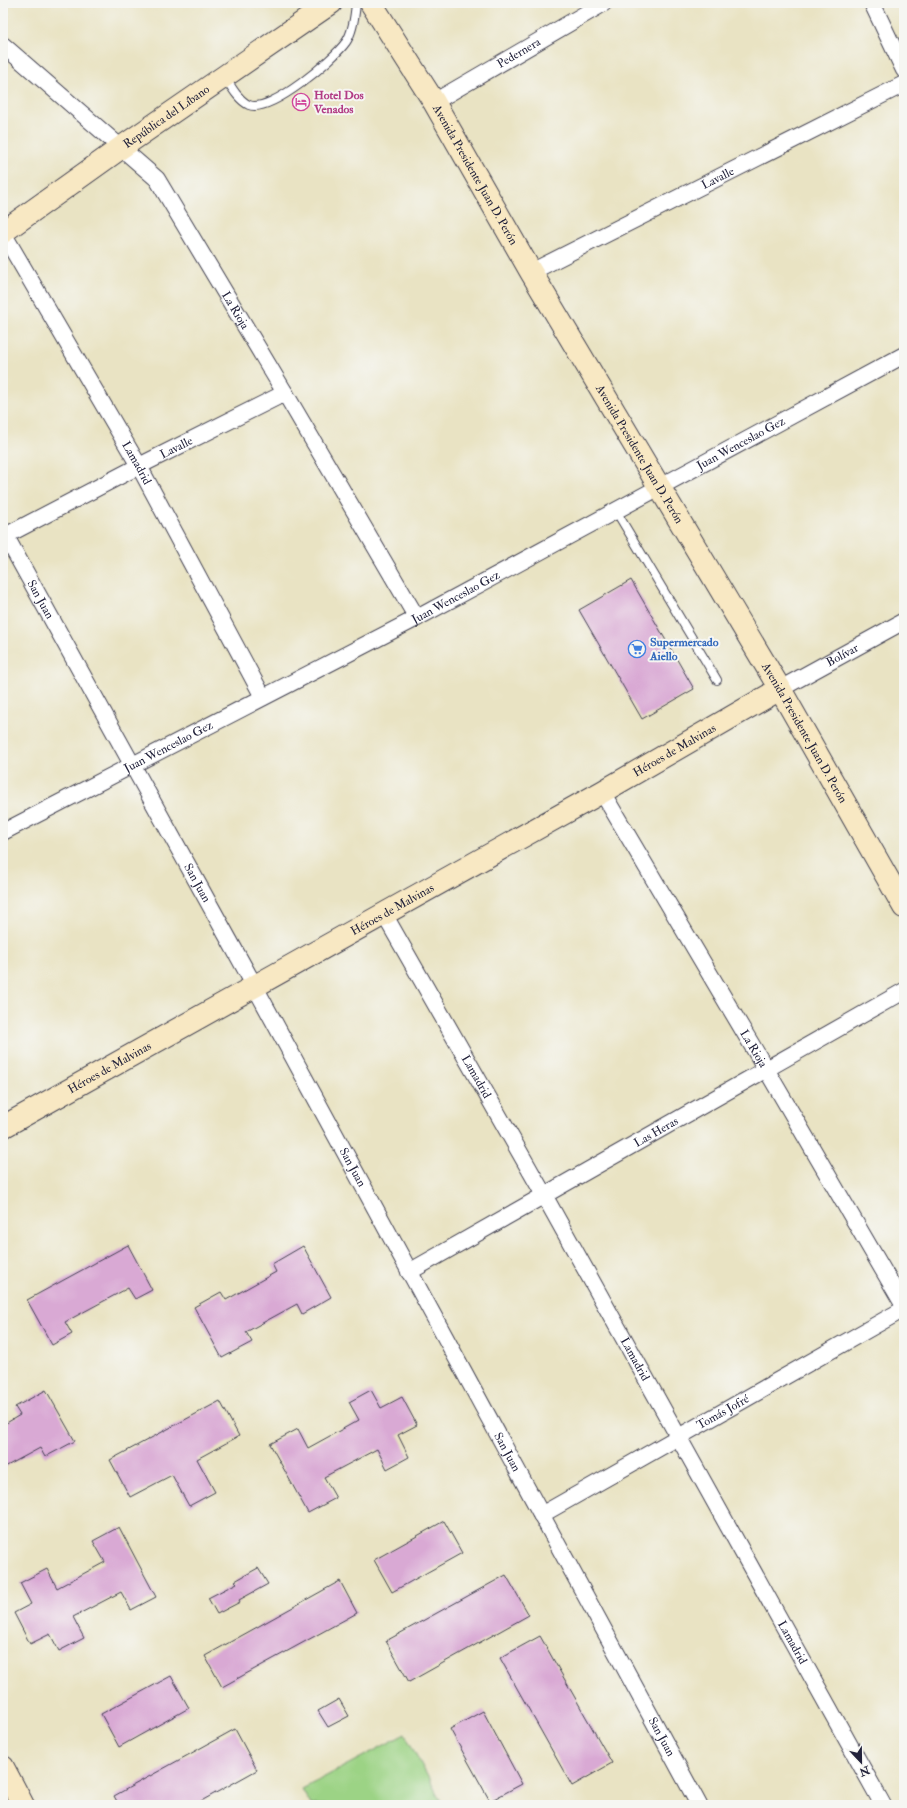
<svg xmlns="http://www.w3.org/2000/svg" width="907" height="1808" viewBox="0 0 907 1808" font-family="'IM FELL Double Pica',serif">
	<style>
		.green { fill: #9cd385; stroke: #5f7a60 }
		.building { fill: #d9a9d4 }
		.lines { fill: none; stroke-linecap: round; stroke-linejoin: round }
		.lane-casing { stroke: #403f4f; stroke-width: 10 }
		.street-casing { stroke: #403f4f; stroke-width: 18 }
		.secondary-casing { stroke: #403f4f; stroke-width: 24 }
		.lane { stroke: #fff; stroke-width: 8 }
		.street { stroke: #fff; stroke-width: 16 }
		.secondary { stroke: #f8e8c3; stroke-width: 22 }
		.labels { text-anchor: middle; dominant-baseline: central; stroke-width: 4; stroke-linejoin: round; paint-order: stroke }
		.street-label { font-size: 12px; fill: #22223b; stroke: #f6f6f2 }
		.hotel-label { font-size: 12px; font-weight: bold; fill: #b23c85; stroke: #f6f6f2; text-anchor: start }
		.shop-label { font-size: 12px; font-weight: bold; fill: #366cbe; stroke: #f6f6f2; text-anchor: start }
	</style>
	<rect width="100%" height="100%" fill="#f6f6f2"/>
	<filter id="ink" filterUnits="userSpaceOnUse"><feTurbulence type="fractalNoise" baseFrequency=".025" numOctaves="2"/><feDisplacementMap in="SourceGraphic" scale="8" xChannelSelector="R" yChannelSelector="G"/><feConvolveMatrix kernelMatrix="1 2 1 2 8 2 1 2 1" color-interpolation-filters="sRGB"/></filter>
	<filter id="wash" filterUnits="userSpaceOnUse"><feTurbulence type="fractalNoise" baseFrequency=".012" numOctaves="4" result="noise"/><feDisplacementMap in="SourceGraphic" scale="16" xChannelSelector="R" yChannelSelector="G"/><feGaussianBlur stdDeviation="0.9" result="paint"/><feColorMatrix in="noise" values="0 0 0 0 0 0 0 0 0 0 0 0 0 0 0 0 0 1.4 0 .05"/><feComposite in="paint" operator="in"/></filter>
	<g filter="url(#wash)">
		<rect width="100%" height="100%" fill="#e9e3c3"/>
		<path class="green" d="M405 1734 443 1805H311L302 1789Z"/>
		<g id="blocks">
			<path class="building" d="M631 580 694 689 642 719 579 610Z
				M128 1245 152 1290 135 1299 128 1288 65 1322 72 1334 52 1345 27 1300Z
				M303 1246 331 1297 302 1314 297 1304 246 1332 252 1342 222 1358 194 1307 221 1292 226 1300 276 1272 272 1264Z
				M46 1390 75 1441 45 1457 40 1448 3 1468V1425L20 1415 15 1407Z
				M371 1390 381 1408 402 1397 417 1425 398 1435 409 1457 387 1469 377 1449 324 1477 336 1498 308 1513 270 1444 298 1429 308 1448 359 1420 349 1402Z
				M220 1401 239 1436 197 1459 215 1492 189 1506 172 1475 130 1497 110 1460Z
				M444 1521 462 1553 392 1592 374 1560Z
				M119 1527 156 1597 131 1610 121 1592 73 1617 84 1638 59 1651 50 1634 30 1644 14 1613 31 1604 20 1583 47 1569 57 1588 105 1562 93 1541Z
				M258 1568 268 1584 239 1600 240 1602 217 1614 208 1598 237 1583 235 1581Z
				M506 1575 529 1615 409 1682 386 1641Z
				M340 1581 357 1613 222 1687 205 1656Z
				M540 1636 612 1763 572 1786 500 1658Z
				M171 1676 189 1708 119 1747 101 1714Z
				M339 1699 349 1716 328 1727 318 1711Z
				M483 1711 522 1784 490 1801 450 1729Z
				M235 1729 257 1770 194 1805H119L114 1796Z"/>
		</g>
	</g>
	<g filter="url(#ink)">
		<use href="#blocks" fill-opacity="0" stroke="#403f4f" stroke-width="1"/>
		<g class="lines">
			<defs>
				<path id="lane" d="M225 77C231 86 238 100 249 105 270 114 334 59 346 42 353 32 355 15 356 3
					M616 511 717 680"/>
				<g id="street">
					<path d="M872 3 904 70"/>
					<path id="s1" d="M3 45 157 179 285 393 417 618"/>
					<path id="s2" d="M434 102 604 3"/>
					<path id="s3" d="M3 233 139 466 263 697"/>
					<path id="s4" d="M531 272 904 84"/>
					<path id="s5" d="M3 531 254 985 699 1805"/>
					<path id="s6" d="M3 537 139 466 285 393"/>
					<path id="s7" d="M780 689 904 621"/>
					<path id="s8" d="M602 792 766 1069 904 1306"/>
					<path id="s9" d="M3 832 417 618 904 355"/>
					<path id="s10" d="M384 914 544 1195 883 1805"/>
					<path id="s11" d="M409 1272 904 991"/>
					<path id="s12" d="M541 1515 904 1309"/>
				</g>
				<g id="secondary">
					<path id="s13" d="M371 3 434 102 531 272 780 689 904 907"/>
					<path id="s14" d="M3 232 122 147 331 3"/>
					<path id="s15" d="M3 1127 602 792 780 689"/>
					<path d="M3 1767 23 1805"/>
				</g>
			</defs>
			<use href="#lane" class="lane-casing"/>
			<use href="#street" class="street-casing"/>
			<use href="#secondary" class="secondary-casing"/>
			<use href="#lane" class="lane"/>
			<use href="#street" class="street"/>
			<use href="#secondary" class="secondary"/>
		</g>
	</g>
	<defs>
		<symbol id="hotel-ring" viewBox="-11 -11 22 22"><circle r="9.5" fill="#f6f6f2" stroke="#d1479c" stroke-width="1.5"/><path d="M-6-4.5h1.5V1H6V5H4.5V3h-9V5H-6ZM-4 0a1.8 1.8 0 1 1 3.6 0ZM.5 0V-2.5h3Q6-2.5 6 0Z" fill="#d1479c"/></symbol>
		<symbol id="supermarket-ring" viewBox="-11 -11 22 22"><circle r="9.5" fill="#f6f6f2" stroke="#3f7fe0" stroke-width="1.5"/><path d="M-6-5.5h2.5l.6 2H6L4.5 2H-2.5L-4.4-4H-6ZM-1.5 3.2a1.3 1.3 0 1 0 .1 0ZM3 3.2a1.3 1.3 0 1 0 .1 0Z" fill="#3f7fe0"/></symbol>
	</defs>
	<g fill-rule="evenodd">
		<use href="#hotel-ring" x="291" y="92" width="20" height="20"/>
		<use href="#supermarket-ring" x="627" y="639" width="20" height="20"/>
	</g>
	<g class="labels">
		<g class="street-label">
			<text stroke="none"><textPath href="#s2" startOffset="98">Pedernera</textPath></text>
			<text stroke="none"><textPath href="#s14" startOffset="200">República del Líbano</textPath></text>
			<text stroke="none"><textPath href="#s13" startOffset="201">Avenida Presidente Juan D. Perón</textPath></text>
			<text stroke="none"><textPath href="#s4" startOffset="209">Lavalle</textPath></text>
			<text stroke="none"><textPath href="#s1" startOffset="357">La Rioja</textPath></text>
			<text stroke="none"><textPath href="#s9" startOffset="834">Juan Wenceslao Gez</textPath></text>
			<text stroke="none"><textPath href="#s6" startOffset="195">Lavalle</textPath></text>
			<text stroke="none"><textPath href="#s13" startOffset="525">Avenida Presidente Juan D. Perón</textPath></text>
			<text stroke="none"><textPath href="#s3" startOffset="266">Lamadrid</textPath></text>
			<text stroke="none"><textPath href="#s9" startOffset="510">Juan Wenceslao Gez</textPath></text>
			<text stroke="none"><textPath href="#s5" startOffset="78">San Juan</textPath></text>
			<text stroke="none"><textPath href="#s7" startOffset="71">Bolívar</textPath></text>
			<text stroke="none"><textPath href="#s13" startOffset="849">Avenida Presidente Juan D. Perón</textPath></text>
			<text stroke="none"><textPath href="#s9" startOffset="186">Juan Wenceslao Gez</textPath></text>
			<text stroke="none"><textPath href="#s15" startOffset="770">Héroes de Malvinas</textPath></text>
			<text stroke="none"><textPath href="#s5" startOffset="402">San Juan</textPath></text>
			<text stroke="none"><textPath href="#s15" startOffset="446">Héroes de Malvinas</textPath></text>
			<text stroke="none"><textPath href="#s8" startOffset="298">La Rioja</textPath></text>
			<text stroke="none"><textPath href="#s15" startOffset="122">Héroes de Malvinas</textPath></text>
			<text stroke="none"><textPath href="#s10" startOffset="187">Lamadrid</textPath></text>
			<text stroke="none"><textPath href="#s11" startOffset="284">Las Heras</textPath></text>
			<text stroke="none"><textPath href="#s5" startOffset="726">San Juan</textPath></text>
			<text stroke="none"><textPath href="#s10" startOffset="511">Lamadrid</textPath></text>
			<text stroke="none"><textPath href="#s12" startOffset="209">Tomás Jofré</textPath></text>
			<text stroke="none"><textPath href="#s5" startOffset="1050">San Juan</textPath></text>
			<text stroke="none"><textPath href="#s10" startOffset="835">Lamadrid</textPath></text>
			<text stroke="none"><textPath href="#s5" startOffset="1374">San Juan</textPath></text>
		</g>
		<g class="hotel-label">
			<text x="314" y="95">Hotel Dos<tspan x="314" dy="14">Venados</tspan></text>
		</g>
		<g class="shop-label">
			<text x="650" y="642">Supermercado<tspan x="650" dy="14">Aiello</tspan></text>
		</g>
	</g>
	<rect width="907" height="1808" fill="none" stroke="#f6f6f2" stroke-width="16"/>
	<g transform="translate(861 1762) rotate(158)" stroke="#f6f6f2" stroke-width="3" paint-order="stroke">
	<path d="M0-3L7 15L0 10L-7 15Z" fill="#22223b"/>
	<text y="-6" font-size="11" font-weight="bold" text-anchor="middle" fill="#22223b">N</text>
	</g>
</svg>
